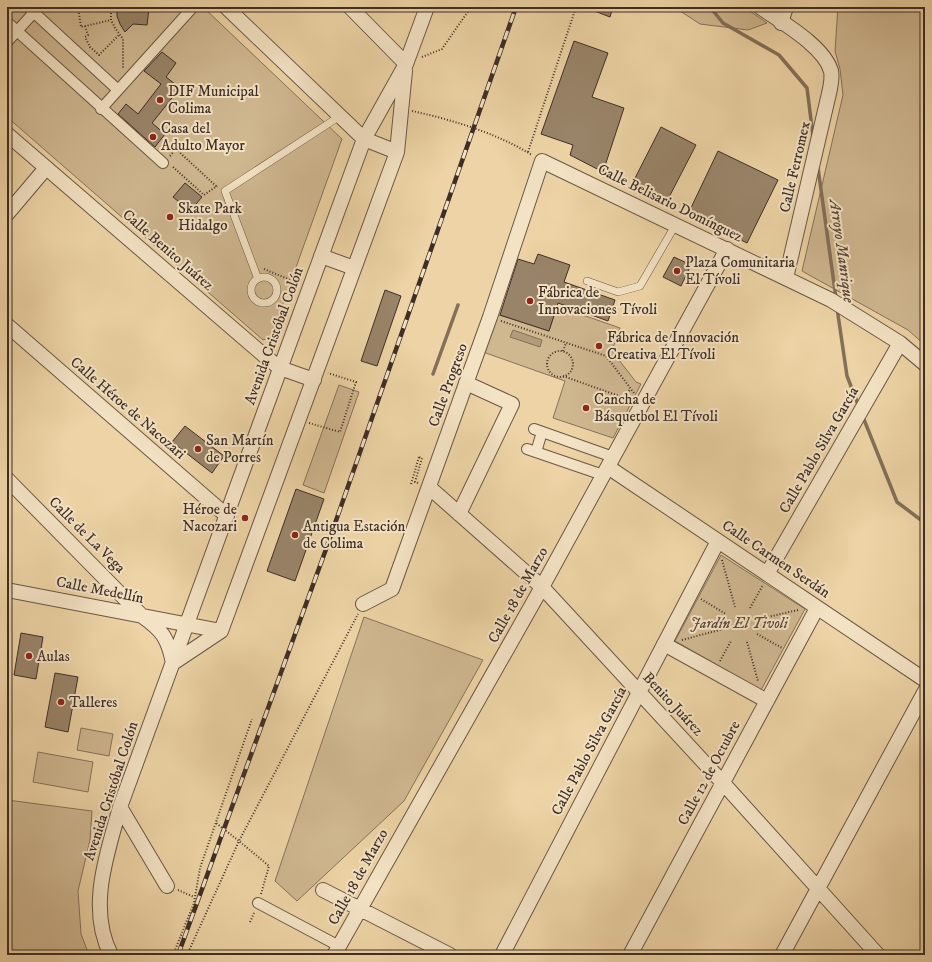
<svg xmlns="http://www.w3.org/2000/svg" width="932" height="962" viewBox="0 0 932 962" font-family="'IM FELL DW Pica',serif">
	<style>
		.green { fill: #cfb790; stroke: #87725c }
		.water { fill: #b29b7a; stroke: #846f59 }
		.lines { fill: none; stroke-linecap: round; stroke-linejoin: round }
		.stream { stroke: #846f59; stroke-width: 3.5 }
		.building { fill: #998469; stroke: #3f2e27 }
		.service-casing { stroke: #6a5746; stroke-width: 8 }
		.pedestrian-casing { stroke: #6a5746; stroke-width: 12 }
		.minor-casing { stroke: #6a5746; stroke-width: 16 }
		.path { stroke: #3f2e27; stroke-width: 2; stroke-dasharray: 1 2; stroke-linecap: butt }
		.service { stroke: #f3e2c4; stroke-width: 7 }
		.pedestrian { stroke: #f3e2c4; stroke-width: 10 }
		.minor { stroke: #f3e2c4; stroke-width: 14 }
		.rail-casing { stroke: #3f2e27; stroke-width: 4.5 }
		.rail { stroke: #f3e2c4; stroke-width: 3; stroke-dasharray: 9; stroke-linecap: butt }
		.poi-dot { fill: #8f2418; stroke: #f3e2c4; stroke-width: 1.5 }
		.labels { text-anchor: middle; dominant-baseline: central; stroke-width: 4; stroke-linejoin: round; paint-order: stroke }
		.poi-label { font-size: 15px; fill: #3f2e27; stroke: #f3e2c4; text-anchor: start }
		.street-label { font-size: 15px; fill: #3f2e27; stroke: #f3e2c4 }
		.park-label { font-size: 15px; font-style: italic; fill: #5c493c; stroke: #f3e2c4 }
		.water-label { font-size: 16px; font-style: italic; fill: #5c493c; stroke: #f3e2c4 }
	</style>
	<rect width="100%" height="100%" fill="#edd3a5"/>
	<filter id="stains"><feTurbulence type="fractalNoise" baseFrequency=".005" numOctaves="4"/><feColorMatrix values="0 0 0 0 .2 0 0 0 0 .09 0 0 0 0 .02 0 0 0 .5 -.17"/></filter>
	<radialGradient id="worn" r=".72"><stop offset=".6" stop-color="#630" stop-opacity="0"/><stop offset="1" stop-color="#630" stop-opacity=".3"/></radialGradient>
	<path class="green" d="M7 7H203L342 139 271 337 263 340 7 117Z
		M674 7H744L767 23 748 30 700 24Z
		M838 7H925V345L908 330 802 271 843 95 840 69 835 51Z
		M557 306 620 328 612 351 636 382 641 384 613 438 553 418 565 381 483 352 496 314 549 331Z
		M339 385 359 392 324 493 303 485Z
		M721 555 805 609 761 690 675 641Z
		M364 617 483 660 404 801 297 901 275 881Z
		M81 728 113 734 109 756 77 750Z
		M38 752 93 762 88 792 33 782Z
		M7 800 92 811 90 840 78 891 81 934 89 955H7Z"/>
	<path class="water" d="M513 330 542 340 540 347 510 337Z"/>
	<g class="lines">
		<path class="stream" d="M710 7 723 23 779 55 807 88 813 136
			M818 168 836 298
			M837 308 847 376 859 407
			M433 374 458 305
			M863 417 897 502 925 523"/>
	</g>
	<path class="building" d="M117 7 149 8 147 25 133 24 125 32 120 24 117 16Z
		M584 7H613L610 17Z
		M574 41 608 53 592 97 624 108 603 172 570 155 573 145 541 134Z
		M162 52 176 63 166 77 180 88 152 123 165 134 155 147 118 114 126 104 138 114 161 84 144 71Z
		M661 127 696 145 666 203 631 186Z
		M718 151 778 180 747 243 688 214Z
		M185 183 202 197 190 211 173 197Z
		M538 254 570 265 564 282 615 300 608 321 558 303 549 331 500 315 518 259 534 264Z
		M674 257 691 265 681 286 663 277Z
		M385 290 401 296 377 366 361 361Z
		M185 426 224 456 212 473 172 442Z
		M296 489 324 499 295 581 267 571Z
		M21 633 43 637 36 679 14 675Z
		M55 673 78 677 68 732 45 727Z"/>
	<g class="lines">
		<defs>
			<path id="service" d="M251 290a13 13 0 1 1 26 0a13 13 0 1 1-26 0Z
				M258 279 225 191 340 116
				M587 281 618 292 640 286 676 224"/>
			<path id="pedestrian" d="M28 7 118 90
				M7 22 163 163
				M7 42 39 7
				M101 109 193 7
				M534 429 613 457
				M527 449 603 475
				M536 452 542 432
				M258 903 339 946"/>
			<path id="minor" d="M226 7 364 139 397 152
				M350 7 406 64
				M760 7C781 22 824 46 831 71 833 81 829 93 827 102L786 278
				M781 23 786 7
				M7 134 267 358 280 368 314 380
				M7 214 46 168
				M321 256 354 268
				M7 325 227 516
				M608 467 925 680
				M7 479 142 616C162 630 168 638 173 663
				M430 488 542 587 723 783 878 955
				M459 514 512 404 466 383
				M767 574 900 343
				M7 590 221 631
				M363 604 392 589 490 317 542 161 831 300 900 343 925 364
				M664 644 767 701
				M173 663 221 631 397 152 405 71
				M120 807 167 886
				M323 890 450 955
				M111 955C87 908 107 854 120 807L364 139 406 64 427 7
				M334 955 542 587 727 249
				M502 955 718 541
				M630 955 817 608
				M782 955 925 691"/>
		</defs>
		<use href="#service" class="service-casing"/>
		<use href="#pedestrian" class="pedestrian-casing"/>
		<use href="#minor" class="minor-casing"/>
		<path class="path" d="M78 7 81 27 111 20
			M111 7V20L115 28 123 39V69
			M85 26 88 35 85 37 90 47 99 55 119 35
			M422 57 442 49 471 7
			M412 111C453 120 496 133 532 155
			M528 152 576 7
			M170 156 176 149 217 187
			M173 167 204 195 217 186
			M264 269 295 282
			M501 321 606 356 634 393
			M563 351 566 343
			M547 364a13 13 0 1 1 26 0a13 13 0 1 1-26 0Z
			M563 376 630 400
			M622 397 631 389
			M309 423 340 432 356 382 328 373
			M418 483 415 482 422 458 419 457
			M411 484 419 457
			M722 560 735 607
			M701 599 726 614
			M750 608 763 585
			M759 619 798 610
			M757 634 782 648
			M682 640 723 629
			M747 642 758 681
			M720 661 731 641
			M178 890 194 897
			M261 894 269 866 239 841 358 614
			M250 922 254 913
			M173 955 194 903 200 868 252 719
			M187 955 239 841 216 823"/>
		<use href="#service" class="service"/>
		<use href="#pedestrian" class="pedestrian"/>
		<use href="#minor" class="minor"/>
		<defs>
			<path id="rail" d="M178 955 325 552 516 7"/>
		</defs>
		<use href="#rail" class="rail-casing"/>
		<use href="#rail" class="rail"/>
	</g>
	<g class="poi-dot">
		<circle cx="160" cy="100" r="4"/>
		<circle cx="153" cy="137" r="4"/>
		<circle cx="170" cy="217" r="4"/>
		<circle cx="677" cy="271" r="4"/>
		<circle cx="530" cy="301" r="4"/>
		<circle cx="599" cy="346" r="4"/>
		<circle cx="586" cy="408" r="4"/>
		<circle cx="198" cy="449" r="4"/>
		<circle cx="245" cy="518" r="4"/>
		<circle cx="295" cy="535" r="4"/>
		<circle cx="29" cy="656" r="4"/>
		<circle cx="61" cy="702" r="4"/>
	</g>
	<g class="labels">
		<g class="poi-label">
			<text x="168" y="91">DIF Municipal<tspan x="168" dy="17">Colima</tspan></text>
			<text x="161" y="128">Casa del<tspan x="161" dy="17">Adulto Mayor</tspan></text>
			<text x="178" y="208">Skate Park<tspan x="178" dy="17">Hidalgo</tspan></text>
			<text x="685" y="262">Plaza Comunitaria<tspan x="685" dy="17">El Tívoli</tspan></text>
			<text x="538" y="292">Fábrica de<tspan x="538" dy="17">Innovaciones Tívoli</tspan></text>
			<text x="607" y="337">Fábrica de Innovación<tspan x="607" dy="17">Creativa El Tívoli</tspan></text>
			<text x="594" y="399">Cancha de<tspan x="594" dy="17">Básquetbol El Tívoli</tspan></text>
			<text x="206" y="440">San Martín<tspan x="206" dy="17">de Porres</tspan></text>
			<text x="237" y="509" text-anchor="end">Héroe de<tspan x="237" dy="17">Nacozari</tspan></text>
			<text x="303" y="526">Antigua Estación<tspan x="303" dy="17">de Colima</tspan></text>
			<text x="37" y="656">Aulas</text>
			<text x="69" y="702">Talleres</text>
		</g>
		<g class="street-label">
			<text transform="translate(795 167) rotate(-77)">Calle Ferromex</text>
			<text transform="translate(670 203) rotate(26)">Calle Belisario Domínguez</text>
			<text transform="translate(168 250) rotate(41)">Calle Benito Juárez</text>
			<text transform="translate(274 336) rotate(-70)">Avenida Cristóbal Colón</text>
			<text transform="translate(448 385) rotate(-70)">Calle Progreso</text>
			<text transform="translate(128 408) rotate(41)">Calle Héroe de Nacozari</text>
			<text transform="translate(819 450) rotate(-60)">Calle Pablo Silva García</text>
			<text transform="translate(87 535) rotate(45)">Calle de La Vega</text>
			<text transform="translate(776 559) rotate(34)">Calle Carmen Serdán</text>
			<text transform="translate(100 590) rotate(11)">Calle Medellín</text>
			<text transform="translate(518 595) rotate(-61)">Calle 18 de Marzo</text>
			<text transform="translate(673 704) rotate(47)">Benito Juárez</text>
			<text transform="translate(589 751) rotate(-62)">Calle Pablo Silva García</text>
			<text transform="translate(709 773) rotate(-62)">Calle 12 de Octubre</text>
			<text transform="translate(111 791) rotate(-72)">Avenida Cristóbal Colón</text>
			<text transform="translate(358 877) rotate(-61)">Calle 18 de Marzo</text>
		</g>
		<g class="park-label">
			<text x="739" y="623">Jardín El Tivoli</text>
		</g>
		<g class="water-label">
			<text transform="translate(842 251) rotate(82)">Arroyo Manrique</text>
		</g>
	</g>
	<rect width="932" height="962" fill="none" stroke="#edd3a5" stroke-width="24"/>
	<rect x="8" y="8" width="916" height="946" fill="none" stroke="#3f2e27" stroke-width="2"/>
	<rect x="12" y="12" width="908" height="938" fill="none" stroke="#3f2e27"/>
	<rect width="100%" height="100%" filter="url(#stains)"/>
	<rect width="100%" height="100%" fill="url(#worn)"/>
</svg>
